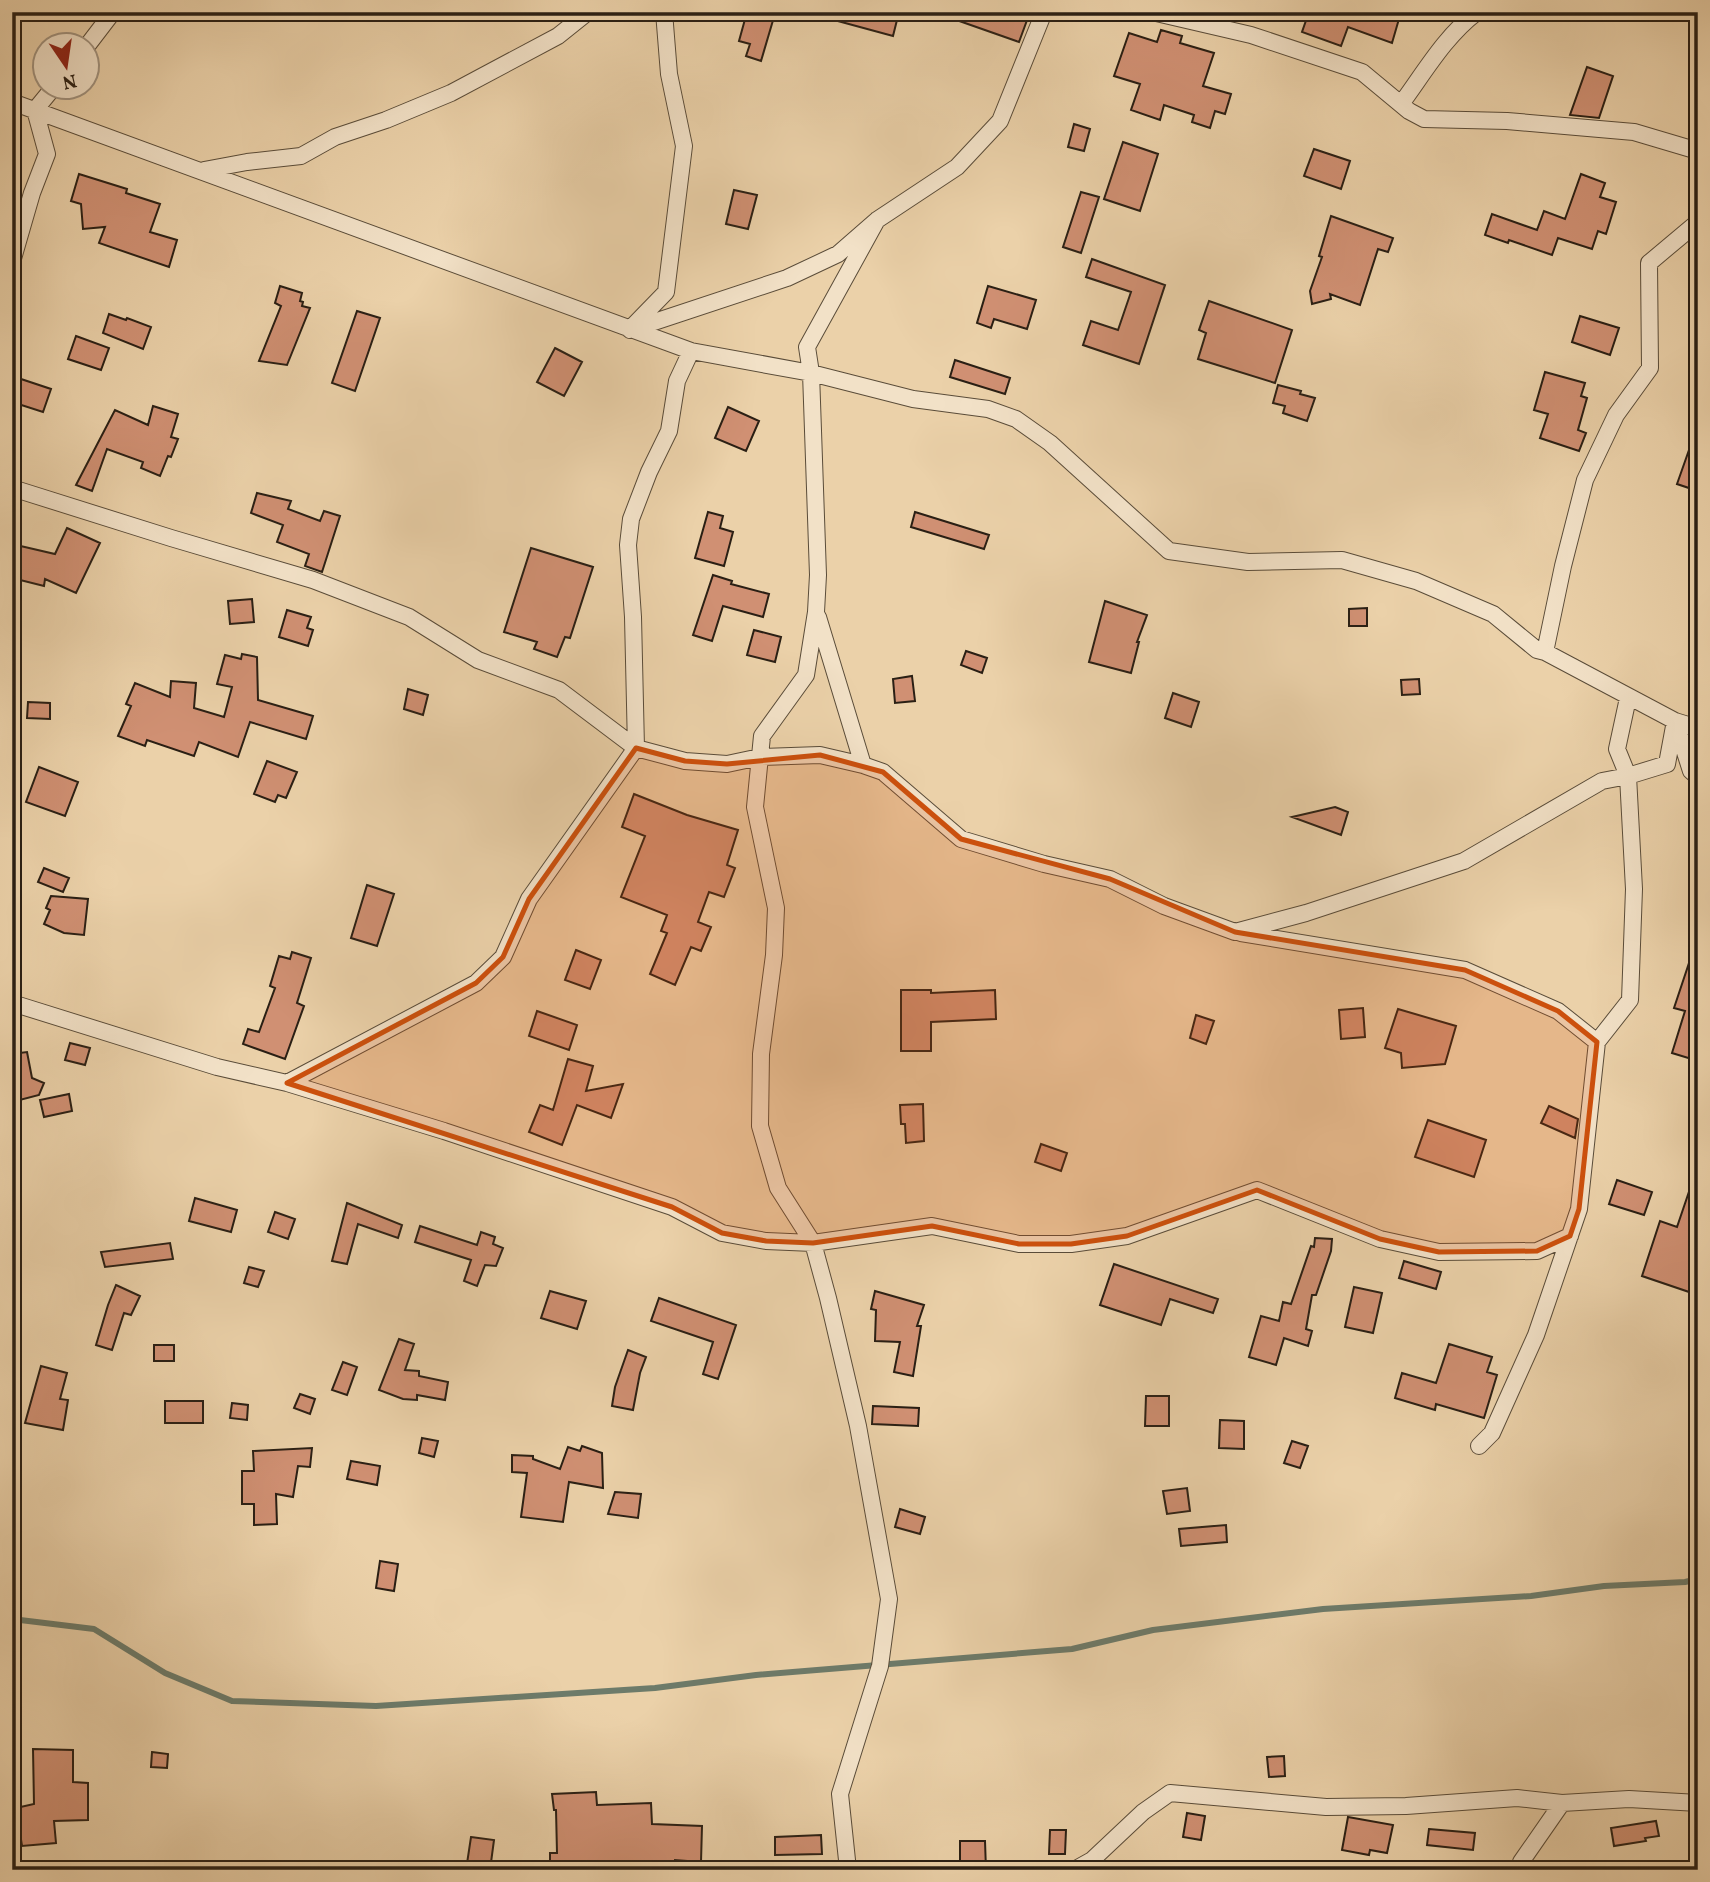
<svg xmlns="http://www.w3.org/2000/svg" width="1710" height="1882" viewBox="0 0 1710 1882" font-family="Vollkorn,serif">
	<style>
		.lines { fill: none; stroke-linecap: round; stroke-linejoin: round }
		.stream { stroke: #6d7b6a; stroke-width: 6 }
		.building { fill: #d09073; stroke: #2a1f14; stroke-width: 2 }
		.street-casing { stroke: #5a4c39; stroke-width: 18 }
		.street { stroke: #f2e1c7; stroke-width: 16 }
		.marked { fill: #cc500d; fill-opacity: 0.2; stroke: #cc500d; stroke-width: 5; stroke-linejoin: round }
	</style>
	<rect width="100%" height="100%" fill="#ebd1a9"/>
	<filter id="stains"><feTurbulence type="fractalNoise" baseFrequency=".00286" numOctaves="4"/><feColorMatrix values="0 0 0 0 .2 0 0 0 0 .09 0 0 0 0 .02 0 0 0 .5 -.17"/></filter>
	<radialGradient id="worn" r=".72"><stop offset=".6" stop-color="#630" stop-opacity="0"/><stop offset="1" stop-color="#630" stop-opacity=".3"/></radialGradient>
	<g class="lines">
		<path class="stream" d="M12 1619 94 1629 165 1673 232 1701 376 1706 655 1688 756 1675 1072 1649 1153 1630 1323 1609 1531 1596 1604 1586 1685 1582 1698 1579"/>
	</g>
	<path class="building" d="M747 12H759L774 17 761 61 746 56 750 44 739 41Z
		M824 12H899L893 36 823 17Z
		M945 12H1030L1019 42 945 16Z
		M1309 12H1401L1392 43 1348 27 1341 46 1302 32Z
		M1161 30 1182 36 1180 43 1214 53 1203 86 1231 94 1225 114 1215 111 1210 128 1192 122 1194 115 1164 105 1160 120 1131 110 1140 84 1114 76 1129 33 1157 42Z
		M1587 67 1613 76 1599 118 1570 115Z
		M1074 124 1090 129 1084 151 1068 147Z
		M1123 142 1158 154 1140 211 1104 199Z
		M1314 149 1350 161 1341 189 1304 176Z
		M79 174 127 189 126 193 160 204 150 232 177 240 169 267 99 243 105 227 83 229 81 204 71 201Z
		M1581 174 1605 183 1600 197 1616 202 1606 234 1598 231 1592 249 1558 238 1552 255 1509 240 1508 243 1485 235 1492 214 1537 230 1544 211 1565 219Z
		M734 190 757 195 748 229 726 224Z
		M1081 192 1099 197 1081 253 1063 247Z
		M1331 216 1393 238 1388 252 1378 249 1360 305 1330 294 1331 299 1312 304 1310 291 1322 257 1319 256Z
		M1092 259 1165 285 1139 364 1083 345 1091 321 1118 330 1131 292 1086 277Z
		M280 286 302 293 300 301 303 302 302 306 310 308 287 365 259 361 281 306 275 303Z
		M988 286 1036 300 1027 329 994 319 991 328 977 323Z
		M1209 301 1292 330 1275 383 1198 359 1206 333 1199 330Z
		M357 311 380 318 355 391 332 383Z
		M109 314 126 320 127 318 151 327 143 349 103 333Z
		M1580 316 1619 328 1610 355 1572 342Z
		M76 336 109 348 101 370 68 359Z
		M555 348 582 362 564 396 537 382Z
		M955 360 1010 378 1005 394 950 377Z
		M1545 372 1585 383 1581 396 1587 398 1578 430 1586 433 1579 451 1540 438 1548 414 1534 410Z
		M12 376 51 389 43 412 12 402Z
		M1278 385 1301 391 1300 394 1315 398 1307 421 1283 413 1285 406 1273 403Z
		M153 406 178 414 171 437 178 439 171 457 168 456 160 476 141 468 143 462 107 449 92 491 76 485 115 410 148 425Z
		M728 407 759 421 746 451 715 438Z
		M1695 433H1698V491L1677 484Z
		M257 493 291 501 288 509 320 521 324 511 340 516 322 572 305 566 309 554 277 542 283 525 251 513Z
		M708 512 723 516 720 528 733 532 724 566 695 558Z
		M915 512 989 535 984 549 911 527Z
		M67 528 100 543 76 593 45 579 44 586 12 578V544L55 554Z
		M531 548 593 567 570 638 565 637 557 657 534 649 537 642 504 632Z
		M713 575 732 581 731 584 769 594 763 617 723 606 712 641 693 635Z
		M252 599 254 622 230 624 228 601Z
		M1105 601 1147 615 1137 642H1139L1131 673 1089 662Z
		M1367 608V626H1349V609Z
		M287 610 311 617 307 628 313 630 308 646 279 637Z
		M754 630 781 637 775 662 747 655Z
		M966 651 987 658 982 673 961 665Z
		M242 654 257 657 258 700 313 716 306 739 250 722 238 757 199 742 194 756 147 740 145 746 118 736 131 706 126 704 135 683 170 697 171 681 196 683 194 708 224 717 232 687 217 684 225 655 241 659Z
		M912 676 915 701 895 703 893 679Z
		M1419 679 1420 694 1402 695 1401 680Z
		M408 689 428 695 423 715 404 709Z
		M1173 693 1199 702 1191 727 1165 718Z
		M28 702 50 703V719L27 718Z
		M267 761 297 772 286 798 278 795 275 802 254 794Z
		M39 767 78 782 65 816 26 802Z
		M634 794 687 815 738 830 727 865 735 868 724 897 709 892 698 922 711 927 701 951 691 947 675 985 650 974 667 933 661 931 667 915 621 897 645 836 622 827Z
		M1335 807 1348 812 1341 835 1292 817Z
		M44 868 69 878 63 892 38 882Z
		M367 885 394 894 377 946 351 938Z
		M51 896 88 899 84 935 64 933 44 924 50 910 46 908Z
		M1695 945H1698V1061L1672 1053 1685 1011 1674 1008Z
		M576 950 601 960 590 989 565 980Z
		M292 952 311 958 297 1003 304 1006 285 1059 243 1044 248 1029 259 1032 275 988 270 986 279 956 290 959Z
		M901 990H931V993L995 990 996 1019 931 1022V1051H901Z
		M1363 1008 1365 1037 1341 1039 1339 1010Z
		M1398 1009 1456 1026 1445 1064 1402 1068 1401 1053 1385 1048Z
		M537 1011 577 1025 569 1050 529 1036Z
		M1196 1015 1214 1021 1206 1044 1190 1038Z
		M70 1043 90 1048 85 1065 65 1060Z
		M27 1052 32 1078 44 1083 39 1095 12 1102V1054Z
		M568 1059 593 1066 586 1091 623 1084 611 1118 577 1105 562 1145 529 1132 540 1105 553 1110Z
		M69 1094 72 1111 44 1117 40 1100Z
		M923 1104 924 1141 906 1143 905 1124H901L900 1105Z
		M1549 1106 1578 1119 1575 1138 1541 1123Z
		M1428 1120 1486 1140 1474 1177 1415 1157Z
		M1041 1144 1067 1153 1061 1171 1035 1162Z
		M1695 1174 1698 1175V1295L1642 1276 1660 1221 1677 1227Z
		M1617 1180 1652 1192 1644 1215 1609 1204Z
		M195 1198 237 1210 231 1232 189 1221Z
		M347 1203 402 1225 398 1238 358 1224 347 1264 332 1261Z
		M275 1212 295 1219 288 1239 268 1232Z
		M420 1226 477 1245 481 1232 495 1237 493 1244 503 1248 496 1266 485 1265 477 1286 464 1281 471 1260 415 1242Z
		M1315 1238 1332 1239 1331 1251 1316 1295H1312L1306 1329 1312 1331 1308 1346 1284 1338 1276 1365 1249 1357 1261 1316 1279 1321 1283 1302 1291 1304 1311 1246 1314 1247Z
		M170 1243 173 1259 105 1267 101 1252Z
		M1404 1261 1441 1272 1436 1289 1399 1278Z
		M1114 1264 1218 1299 1213 1313 1170 1299 1161 1325 1100 1305Z
		M249 1267 264 1271 258 1287 244 1283Z
		M116 1285 140 1296 131 1315 124 1313 112 1350 96 1345 108 1305Z
		M1354 1287 1382 1293 1373 1333 1345 1327Z
		M550 1291 586 1301 577 1329 541 1318Z
		M875 1291 924 1305 917 1326H921L913 1376 894 1372 900 1342 875 1341 876 1310 871 1309Z
		M659 1298 736 1325 718 1379 703 1374 713 1342 651 1321Z
		M399 1339 414 1344 405 1370 419 1371V1376L448 1382 445 1400 417 1395V1400L403 1399 379 1390Z
		M1449 1344 1492 1357 1487 1372 1497 1375 1484 1418 1436 1404 1435 1410 1395 1398 1402 1373 1436 1383Z
		M154 1345H174V1361H154Z
		M628 1350 646 1357 640 1373 633 1410 612 1406 615 1387Z
		M343 1362 357 1367 347 1395 332 1390Z
		M41 1366 67 1373 60 1399 68 1400 63 1430 25 1423Z
		M300 1394 315 1399 310 1414 294 1408Z
		M1146 1396H1169V1426H1145Z
		M165 1401H203V1423H165Z
		M232 1403 248 1405 247 1420 230 1418Z
		M873 1406 919 1408 918 1426 872 1424Z
		M1220 1420 1244 1421V1449L1219 1448Z
		M422 1438 438 1441 434 1457 419 1453Z
		M1292 1441 1308 1446 1300 1468 1284 1463Z
		M582 1446 602 1453 603 1488 569 1482 563 1522 521 1517 527 1473 512 1472V1455L533 1456V1459L560 1469 568 1447 580 1451Z
		M312 1448 310 1467 298 1466 293 1497 276 1494 277 1524 254 1525V1504H242V1471H254L253 1451Z
		M351 1461 380 1466 377 1485 347 1479Z
		M1187 1488 1190 1511 1167 1514 1163 1491Z
		M615 1492 641 1494 638 1518 608 1514Z
		M900 1509 925 1517 920 1534 895 1527Z
		M1226 1525 1227 1542 1181 1546 1179 1529Z
		M380 1561 398 1564 394 1591 376 1588Z
		M33 1749 73 1750V1782L88 1783V1820L54 1821 56 1843 22 1846 16 1808 34 1804Z
		M152 1752 168 1754 167 1768 151 1767Z
		M1284 1756 1285 1776 1269 1777 1267 1757Z
		M596 1792 597 1805 651 1803 652 1824 702 1826 701 1862 675 1860 674 1870 628 1867 550 1870V1853H557L556 1810H554L552 1794Z
		M1187 1813 1205 1816 1201 1840 1183 1837Z
		M1348 1817 1393 1825 1387 1853 1370 1850 1369 1855 1342 1850Z
		M1656 1821 1659 1836 1645 1838 1646 1841 1614 1846 1611 1828Z
		M1429 1829 1475 1833 1473 1850 1427 1845Z
		M1050 1830H1066L1065 1854H1049Z
		M821 1835 822 1854 775 1855V1837Z
		M471 1837 494 1840 490 1870H466Z
		M960 1841H985L986 1870H960Z"/>
	<g class="lines">
		<defs>
			<path id="street" d="M1152 12 1251 35 1362 72 1409 111 1424 119 1507 121 1634 132 1698 151
				M87 46 113 12
				M12 102 691 351 811 373 913 399 988 409 1016 419 1050 443 1169 551 1248 562 1342 560 1416 581 1493 614 1537 650 1545 652 1675 721 1691 771 1698 777
				M1401 104C1424 73 1445 36 1477 12
				M204 170 247 162 301 156 335 137 386 120 451 93 558 36 588 12
				M12 262 32 193 47 154 35 110 53 88
				M631 328 666 292 684 146 669 74 664 12
				M630 330 787 278 838 254 877 220 957 167 1000 121 1044 12
				M12 488 171 538 313 580 409 617 478 660 559 690 636 748 685 761 727 764 760 757 820 755 863 765 883 772 961 839 1044 864 1110 879 1164 906 1235 932 1306 913 1464 861 1602 781 1628 776 1667 764 1675 721 1698 728
				M818 617 863 765
				M1545 652 1563 566 1585 480 1616 415 1650 368 1649 263 1698 222
				M1241 933 1465 970 1558 1011 1597 1042 1579 1209 1536 1335 1492 1433 1479 1446
				M12 1003 217 1067 287 1083 444 1131 672 1207 722 1233 766 1241 813 1243 932 1226 1019 1244H1071L1127 1236 1257 1190 1380 1239 1439 1252 1537 1251 1570 1236
				M1597 1042 1630 1000 1634 889 1628 776 1617 749 1628 698
				M287 1083 476 983 503 957 529 899 636 748 633 617 628 545 631 519 649 472 669 431 677 381 691 351
				M845 1870 847 1860 840 1794 880 1666 889 1599 858 1426 828 1298 813 1243 778 1188 760 1126 761 1054 774 955 776 908 755 807 762 736 806 675 816 612 818 575 811 373 807 347 877 220
				M1074 1870 1092 1860 1143 1812 1170 1793 1326 1807 1406 1806 1517 1798 1562 1803 1629 1799 1698 1803
				M1521 1870V1862L1562 1803"/>
		</defs>
		<use href="#street" class="street-casing"/>
		<use href="#street" class="street"/>
	</g>
	<path class="marked" d="M636 748 685 761 727 764 820 755 883 772 961 839 1110 879 1235 932 1465 970 1558 1011 1597 1042 1579 1209 1570 1236 1537 1251 1439 1252 1380 1239 1257 1190 1127 1236 1071 1244H1019L932 1226 813 1243 766 1241 722 1233 672 1207 287 1083 476 983 503 957 529 899Z"/>
	<rect width="1710" height="1882" fill="none" stroke="#ebd1a9" stroke-width="42"/>
	<rect x="14" y="14" width="1682" height="1854" fill="none" stroke="#2a1f14" stroke-width="3.5"/>
	<rect x="21" y="21" width="1668" height="1840" fill="none" stroke="#2a1f14" stroke-width="2"/>
	<g transform="translate(66 66) rotate(167)"><circle r="33" fill="#f2e1c7" stroke="#a2937f" stroke-width="2"/>
	<path d="M0-5L12 26L0 18L-12 26Z" fill="#8f2418"/>
	<text y="-10" font-size="19" font-weight="bold" text-anchor="middle" fill="#2a1f14">N</text>
	</g>
	<rect width="100%" height="100%" filter="url(#stains)"/>
	<rect width="100%" height="100%" fill="url(#worn)"/>
</svg>
